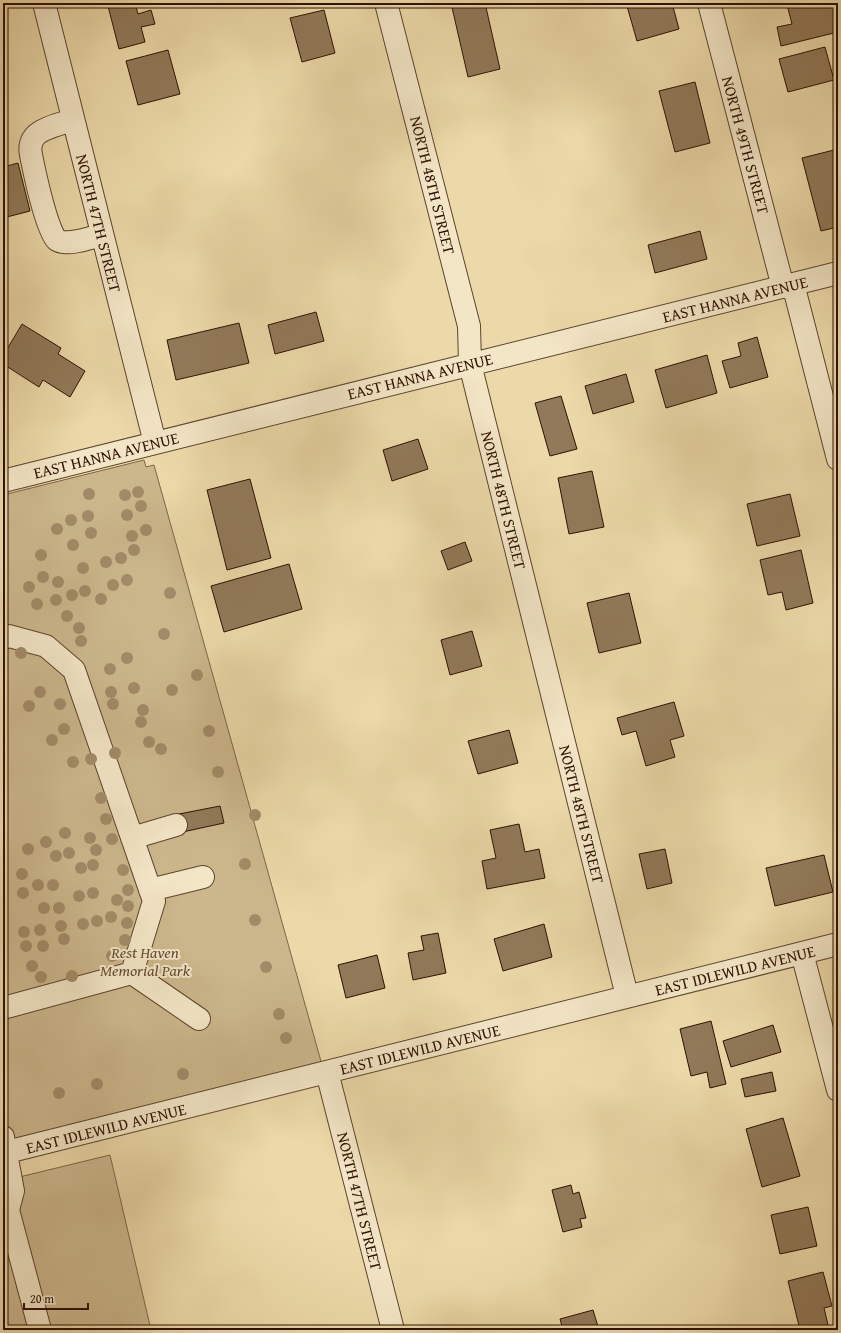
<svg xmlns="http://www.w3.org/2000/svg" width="841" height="1333" viewBox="0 0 841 1333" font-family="'Gentium Book Plus',serif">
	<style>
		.green { fill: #ccb78d; stroke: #7d6448 }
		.building { fill: #917959; stroke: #2e1102 }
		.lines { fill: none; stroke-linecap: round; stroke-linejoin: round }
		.minor-casing { stroke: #5e432c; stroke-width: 24 }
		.minor { stroke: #f3e6c7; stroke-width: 22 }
		.tree { fill: #a28b68 }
		.labels { text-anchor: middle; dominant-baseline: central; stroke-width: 4; stroke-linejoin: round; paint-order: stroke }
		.street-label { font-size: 16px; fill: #2e1102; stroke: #f3e6c7 }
		.park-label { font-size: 16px; font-style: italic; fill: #654b33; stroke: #f3e6c7 }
	</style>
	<rect width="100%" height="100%" fill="#ecd9a9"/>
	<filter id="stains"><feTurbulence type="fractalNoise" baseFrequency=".005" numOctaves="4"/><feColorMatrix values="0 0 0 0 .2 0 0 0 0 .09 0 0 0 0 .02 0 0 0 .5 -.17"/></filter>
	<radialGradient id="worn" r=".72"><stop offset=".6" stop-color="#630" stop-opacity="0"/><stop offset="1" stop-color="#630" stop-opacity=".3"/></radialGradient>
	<path class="green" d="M144 460 146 467 154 465 322 1065 3 1142V495Z
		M110 1155 151 1330H3V1181Z"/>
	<path class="building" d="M122 3H135L138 14 151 10 155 24 141 27 145 42 119 49 108 6Z
		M451 3H485L500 69 468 77Z
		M636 3H672L679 29 637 41 627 6Z
		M797 3H834L838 21V32L781 46 777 27 792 24 787 5Z
		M324 10 335 53 302 62 290 18Z
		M825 47 834 80 788 92 779 59Z
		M168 50 180 94 138 105 126 61Z
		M695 82 710 143 675 152 659 91Z
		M838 149V227L821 231 802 158Z
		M18 163 30 211 3 218V167Z
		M700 231 707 259 655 273 648 245Z
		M316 312 324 341 275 354 268 325Z
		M239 323 249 363 176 380 167 340Z
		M22 324 61 348 58 354 85 371 70 397 43 380 39 387 3 364V356Z
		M757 337 768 377 730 388 722 361 741 356 738 343Z
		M707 355 717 393 666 408 655 370Z
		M626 374 634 402 593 414 585 386Z
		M561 396 577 449 550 456 535 403Z
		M418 439 428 469 392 481 383 450Z
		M592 471 604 527 569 534 558 478Z
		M250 479 271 558 227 570 207 490Z
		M790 494 800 536 757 546 747 504Z
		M465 542 472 561 448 570 441 551Z
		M801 550 813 603 786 610 782 592 768 595 760 560Z
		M289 564 302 609 224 632 211 586Z
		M629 593 641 643 599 653 587 603Z
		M472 631 482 666 450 675 441 640Z
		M674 702 684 736 670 740 675 757 646 766 636 731 622 735 617 718Z
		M509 730 518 763 478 774 468 741Z
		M220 806 224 823 178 833 174 815Z
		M519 824 525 852 539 849 545 878 487 889 482 861 496 858 490 830Z
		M665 849 672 883 647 889 639 854Z
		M824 855 833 892 775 906 766 868Z
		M544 924 552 957 503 971 494 939Z
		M438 933 446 973 413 980 408 953 424 950 421 936Z
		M377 955 385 988 346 998 338 965Z
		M711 1021 726 1084 710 1088 707 1072 691 1076 680 1029Z
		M773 1025 781 1052 731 1067 723 1041Z
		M772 1072 776 1091 745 1097 741 1079Z
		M783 1118 800 1176 762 1187 746 1129Z
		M571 1185 573 1194 579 1192 586 1218 580 1219 582 1227 563 1232 552 1190Z
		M808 1207 817 1246 780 1254 771 1215Z
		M823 1272 832 1306 824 1308 828 1325 808 1330H800L788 1281Z
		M593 1310 599 1330H563L560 1319Z"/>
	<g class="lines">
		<defs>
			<path id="minor" d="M44 3 155 443
				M386 3 469 326 470 364 627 996
				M709 3 783 287
				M73 120C63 123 38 129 33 139 30 144 30 150 31 155 34 170 47 232 57 240 59 241 61 242 63 242 74 244 92 237 102 235
				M793 284 838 459
				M3 481 838 273
				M3 638 9 636 46 646 74 670 154 901 132 973 3 1008
				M132 838 176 825
				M150 890 203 877
				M802 953 838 1090
				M132 973 199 1019
				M327 1072 393 1330
				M3 1137 13 1191 8 1210
				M3 1153 838 944
				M3 1208 8 1210 40 1330"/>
		</defs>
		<use href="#minor" class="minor-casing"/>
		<use href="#minor" class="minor"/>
	</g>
	<g class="tree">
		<circle cx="138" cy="492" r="6"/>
		<circle cx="89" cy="494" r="6"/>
		<circle cx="125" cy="495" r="6"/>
		<circle cx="141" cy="506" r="6"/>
		<circle cx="127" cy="515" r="6"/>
		<circle cx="88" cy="516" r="6"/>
		<circle cx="71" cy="520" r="6"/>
		<circle cx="57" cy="529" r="6"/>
		<circle cx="146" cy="530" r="6"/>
		<circle cx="91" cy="533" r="6"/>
		<circle cx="132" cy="536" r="6"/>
		<circle cx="73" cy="545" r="6"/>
		<circle cx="134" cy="550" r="6"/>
		<circle cx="41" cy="555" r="6"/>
		<circle cx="121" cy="558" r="6"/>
		<circle cx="106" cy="562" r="6"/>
		<circle cx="83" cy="568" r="6"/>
		<circle cx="43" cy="577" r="6"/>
		<circle cx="127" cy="580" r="6"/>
		<circle cx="58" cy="582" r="6"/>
		<circle cx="113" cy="585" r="6"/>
		<circle cx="29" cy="587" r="6"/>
		<circle cx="85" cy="591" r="6"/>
		<circle cx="170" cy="593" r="6"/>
		<circle cx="72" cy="595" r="6"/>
		<circle cx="101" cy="599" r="6"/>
		<circle cx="56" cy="600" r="6"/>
		<circle cx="37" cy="604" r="6"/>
		<circle cx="67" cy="616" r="6"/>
		<circle cx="79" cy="628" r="6"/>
		<circle cx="164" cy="634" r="6"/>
		<circle cx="81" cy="641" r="6"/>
		<circle cx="21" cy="653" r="6"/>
		<circle cx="127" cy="658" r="6"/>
		<circle cx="110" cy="669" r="6"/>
		<circle cx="197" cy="675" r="6"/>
		<circle cx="134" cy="688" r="6"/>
		<circle cx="172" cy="690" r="6"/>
		<circle cx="40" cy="692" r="6"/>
		<circle cx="111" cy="692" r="6"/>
		<circle cx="60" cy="704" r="6"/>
		<circle cx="113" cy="704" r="6"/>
		<circle cx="29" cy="706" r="6"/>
		<circle cx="143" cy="710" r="6"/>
		<circle cx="141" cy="722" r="6"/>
		<circle cx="64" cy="729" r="6"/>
		<circle cx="209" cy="731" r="6"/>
		<circle cx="52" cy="740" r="6"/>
		<circle cx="149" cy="742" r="6"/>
		<circle cx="161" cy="749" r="6"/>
		<circle cx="115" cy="753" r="6"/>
		<circle cx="91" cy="759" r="6"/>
		<circle cx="73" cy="762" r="6"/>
		<circle cx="218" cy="772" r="6"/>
		<circle cx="101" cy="798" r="6"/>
		<circle cx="255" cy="815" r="6"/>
		<circle cx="106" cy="819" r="6"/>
		<circle cx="65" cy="833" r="6"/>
		<circle cx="90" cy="838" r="6"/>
		<circle cx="112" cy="839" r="6"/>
		<circle cx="46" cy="842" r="6"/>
		<circle cx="28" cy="849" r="6"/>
		<circle cx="96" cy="850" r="6"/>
		<circle cx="69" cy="853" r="6"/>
		<circle cx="56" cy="856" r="6"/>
		<circle cx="245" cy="864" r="6"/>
		<circle cx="93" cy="865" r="6"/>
		<circle cx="81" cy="868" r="6"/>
		<circle cx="123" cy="870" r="6"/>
		<circle cx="22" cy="874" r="6"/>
		<circle cx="38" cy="885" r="6"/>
		<circle cx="53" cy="885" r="6"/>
		<circle cx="128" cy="890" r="6"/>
		<circle cx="23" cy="893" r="6"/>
		<circle cx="93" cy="893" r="6"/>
		<circle cx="79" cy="896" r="6"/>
		<circle cx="117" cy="900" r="6"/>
		<circle cx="128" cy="906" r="6"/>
		<circle cx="44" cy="908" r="6"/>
		<circle cx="59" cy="908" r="6"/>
		<circle cx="111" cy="917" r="6"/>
		<circle cx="255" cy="920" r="6"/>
		<circle cx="97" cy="921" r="6"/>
		<circle cx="127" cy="923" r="6"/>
		<circle cx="83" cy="924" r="6"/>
		<circle cx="61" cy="926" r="6"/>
		<circle cx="40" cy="930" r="6"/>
		<circle cx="24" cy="932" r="6"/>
		<circle cx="64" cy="939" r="6"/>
		<circle cx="125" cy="940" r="6"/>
		<circle cx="26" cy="946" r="6"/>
		<circle cx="43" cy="946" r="6"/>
		<circle cx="112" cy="956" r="6"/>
		<circle cx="32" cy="966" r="6"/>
		<circle cx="266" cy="967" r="6"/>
		<circle cx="72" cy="976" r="6"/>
		<circle cx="41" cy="977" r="6"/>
		<circle cx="279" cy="1014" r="6"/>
		<circle cx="286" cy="1038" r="6"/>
		<circle cx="183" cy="1074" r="6"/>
		<circle cx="97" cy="1084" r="6"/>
		<circle cx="59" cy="1093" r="6"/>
	</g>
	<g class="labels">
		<g class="street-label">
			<text transform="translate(746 145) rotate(75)">NORTH 49TH STREET</text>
			<text transform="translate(433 185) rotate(76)">NORTH 48TH STREET</text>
			<text transform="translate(99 223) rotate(76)">NORTH 47TH STREET</text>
			<text transform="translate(735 299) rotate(-14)">EAST HANNA AVENUE</text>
			<text transform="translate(420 376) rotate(-14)">EAST HANNA AVENUE</text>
			<text transform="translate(106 455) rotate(-14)">EAST HANNA AVENUE</text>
			<text transform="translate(504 500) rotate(76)">NORTH 48TH STREET</text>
			<text transform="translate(582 814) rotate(76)">NORTH 48TH STREET</text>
			<text transform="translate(735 970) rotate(-14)">EAST IDLEWILD AVENUE</text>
			<text transform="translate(420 1049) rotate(-14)">EAST IDLEWILD AVENUE</text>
			<text transform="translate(106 1128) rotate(-14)">EAST IDLEWILD AVENUE</text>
			<text transform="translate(360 1201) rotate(76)">NORTH 47TH STREET</text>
		</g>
		<g class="park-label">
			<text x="145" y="952">Rest Haven<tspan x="145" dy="18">Memorial Park</tspan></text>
		</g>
	</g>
	<rect width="841" height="1333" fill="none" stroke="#ecd9a9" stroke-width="16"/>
	<rect x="4" y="4" width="833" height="1325" fill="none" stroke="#2e1102" stroke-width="2"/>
	<rect x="8" y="8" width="825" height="1317" fill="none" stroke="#2e1102"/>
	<path d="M24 1303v6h64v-6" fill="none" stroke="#2e1102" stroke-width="2"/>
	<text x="30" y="1303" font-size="12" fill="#2e1102" stroke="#f3e6c7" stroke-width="3" paint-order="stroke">20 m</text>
	<rect width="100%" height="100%" filter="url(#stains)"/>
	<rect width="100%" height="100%" fill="url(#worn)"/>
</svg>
